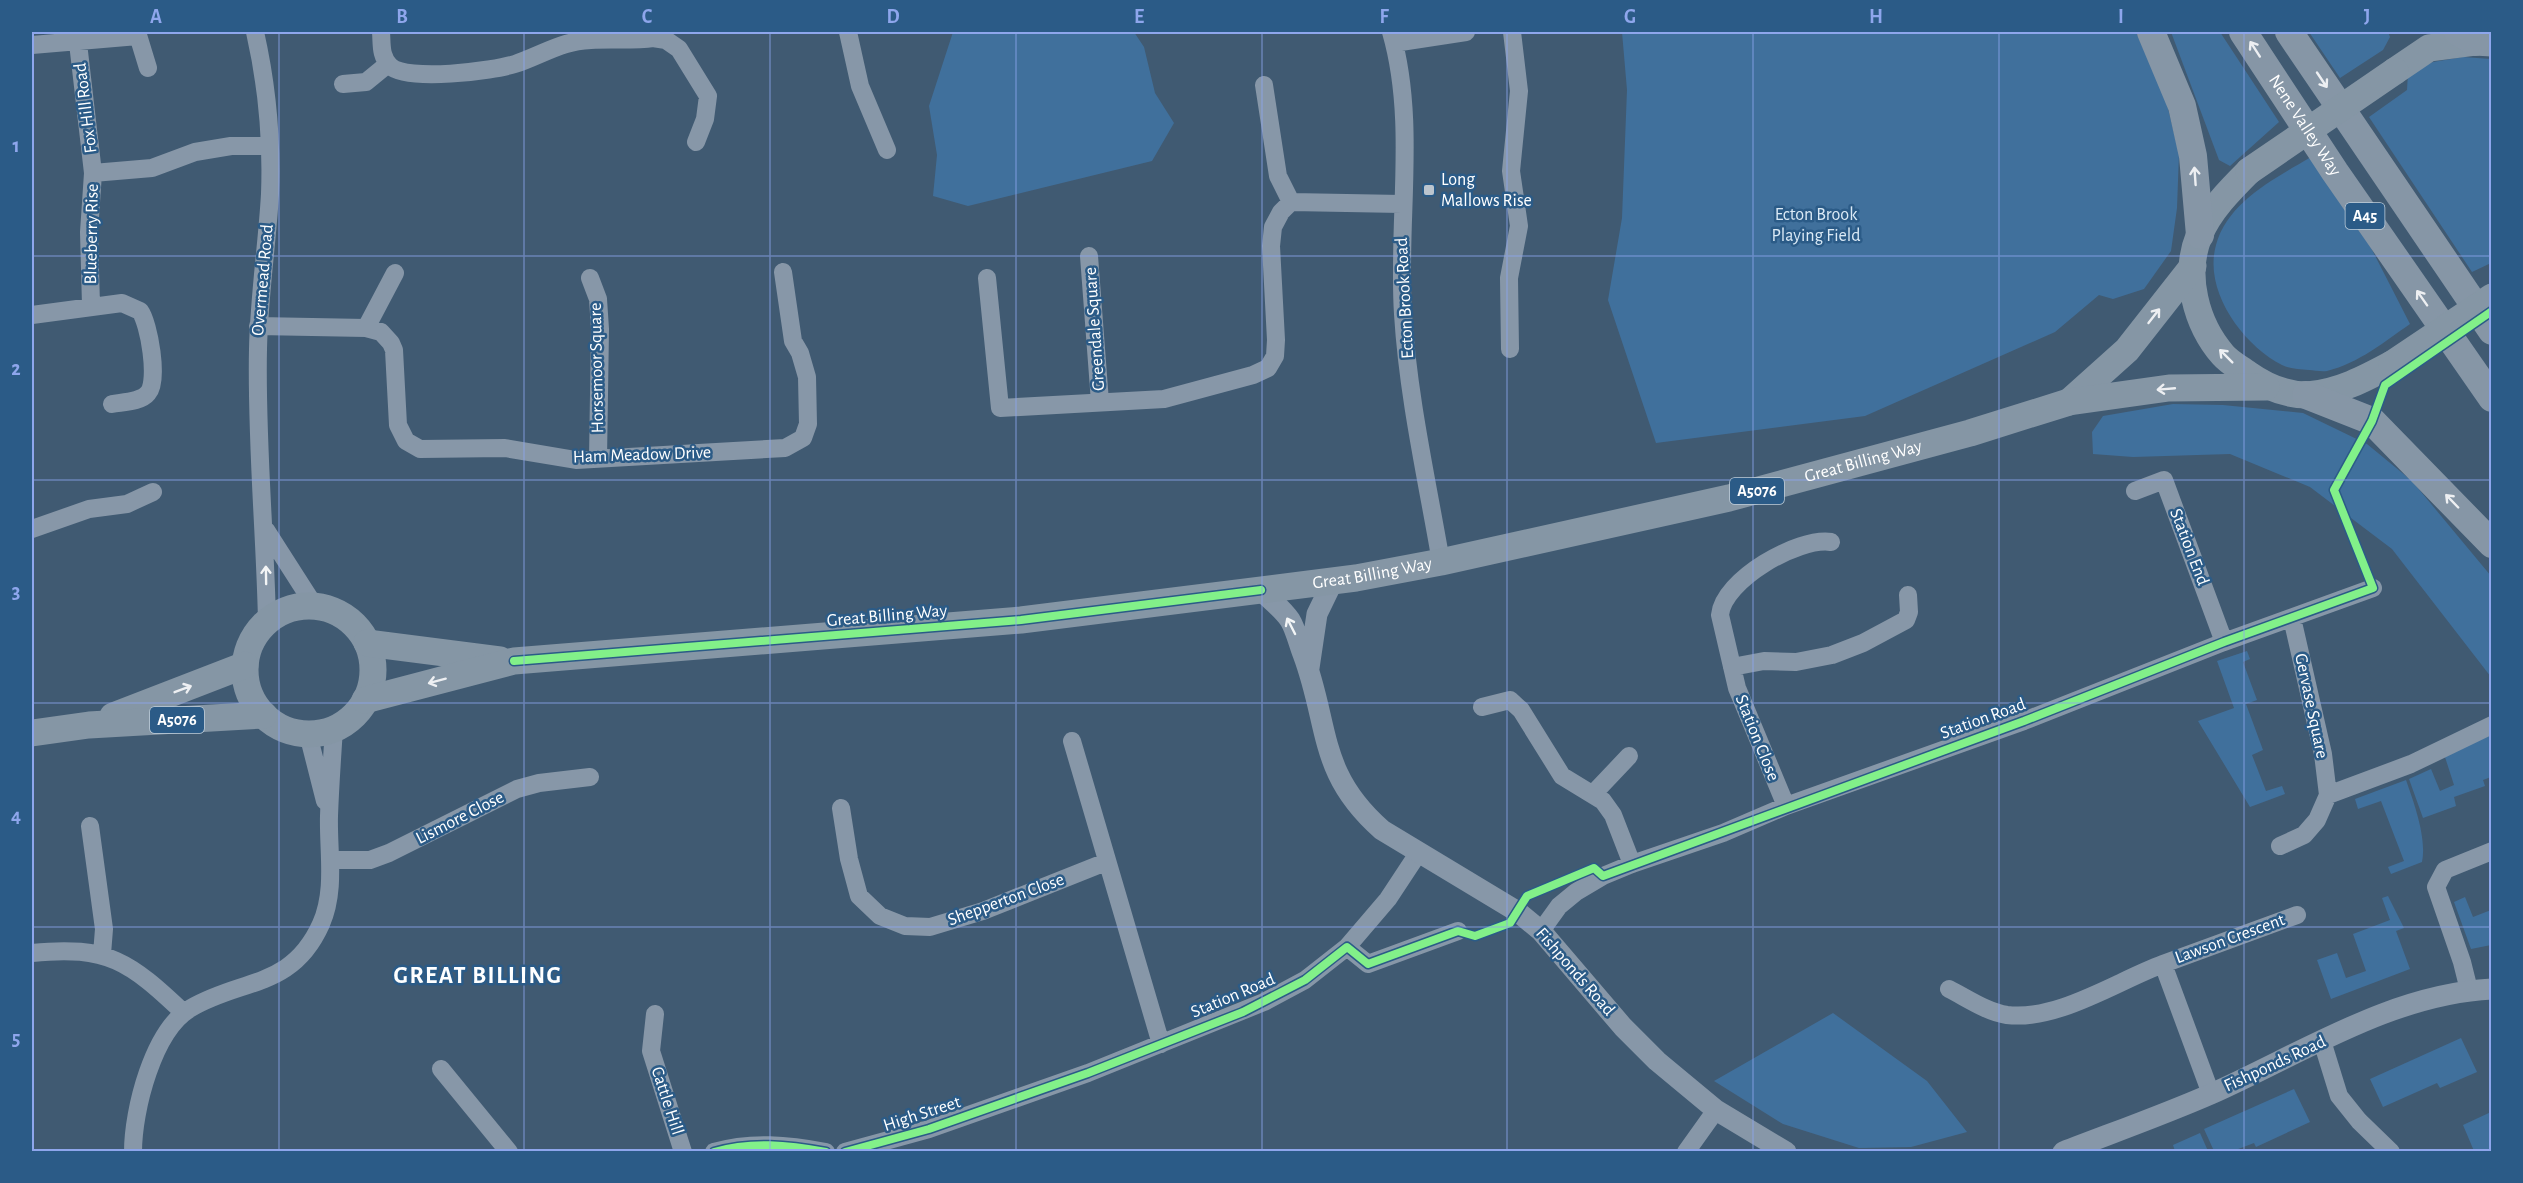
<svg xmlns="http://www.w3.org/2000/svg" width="2523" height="1183" viewBox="0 0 2523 1183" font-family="'Alegreya Sans',sans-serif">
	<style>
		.green { fill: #40709c }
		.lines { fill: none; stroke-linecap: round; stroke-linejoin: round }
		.minor { stroke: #8797a8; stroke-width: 18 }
		.tertiary { stroke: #8797a8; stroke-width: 21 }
		.primary { stroke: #8596a5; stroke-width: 27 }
		.trunk { stroke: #8696a6; stroke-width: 28 }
		.primary-bridge { stroke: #8596a5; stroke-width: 27 }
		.cycleway-casing { stroke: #2b5b87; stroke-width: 11 }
		.cycleway { stroke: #82f089; stroke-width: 8 }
		.oneway { stroke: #edeff2 }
		.oneway2 { stroke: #f3f5f6 }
		.grid { fill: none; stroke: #8ea6ec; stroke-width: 1.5; stroke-opacity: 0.55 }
		.poi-dot { fill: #bcc5ce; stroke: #2b5b87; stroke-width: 2 }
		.labels { text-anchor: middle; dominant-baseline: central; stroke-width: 5; stroke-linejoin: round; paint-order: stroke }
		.shield { fill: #2b5b87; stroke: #bfcedb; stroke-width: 1.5 }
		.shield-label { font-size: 16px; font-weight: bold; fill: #fff }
		.street-label { font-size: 18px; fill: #fff; stroke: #2b5b87 }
		.poi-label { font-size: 18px; fill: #fff; stroke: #2b5b87; text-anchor: start }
		.park-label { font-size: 18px; fill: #dbeaf6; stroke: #2b5b87 }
		.district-label { font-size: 24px; font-weight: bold; letter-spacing: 1.5px; fill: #fff; stroke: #2b5b87 }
		.neatline { fill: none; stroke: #8ea6ec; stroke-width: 2 }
		.grid-label { font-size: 20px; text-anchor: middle; font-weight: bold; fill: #8ea6ec }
	</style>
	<rect width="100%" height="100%" fill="#405a72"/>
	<path class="green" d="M953 32H1134L1144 47 1155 93 1174 123 1152 161 968 206 933 196 937 155 929 106Z
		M1622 32H2136L2166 100 2179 154 2177 208 2171 251 2144 289 2113 299 2099 295 2055 332 1865 416 1656 443 1608 300 1622 218 1627 90Z
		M2171 32H2220L2279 122 2230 166 2219 160Z
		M2309 32H2388L2390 37 2383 50 2340 78Z
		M2463 57 2491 59V263L2472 272 2369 117 2407 90 2408 73 2433 62Z
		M2311 157 2368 242 2410 324C2384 342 2359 363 2327 371 2321 372 2314 370 2309 370 2300 369 2289 369 2282 365 2243 345 2203 291 2216 245 2228 201 2276 178 2311 157Z
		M2173 404 2223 405 2303 413 2367 444 2412 481 2491 576V677L2392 549 2310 487 2230 454 2133 457 2093 454 2092 432 2103 416Z
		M2247 651 2250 659 2243 662 2257 700 2246 704 2263 750 2252 755 2266 791 2282 786 2285 794 2250 807 2198 721 2234 708 2217 661Z
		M2491 734V777L2483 780 2485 786 2454 797 2456 806 2423 818 2409 779 2431 769 2440 791 2454 785 2445 757Z
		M2406 780C2414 803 2427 838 2422 862L2391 874 2388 867 2404 861 2381 801 2358 809 2355 799Z
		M2388 896 2404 928 2396 931 2410 969 2331 999 2317 960 2337 953 2346 978 2366 971 2353 934 2390 920 2382 898Z
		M2465 897 2473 917 2491 910V945L2471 949 2454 902Z
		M1833 1013 1927 1081 1967 1132 1911 1147 1859 1148 1783 1124 1714 1081Z
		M2461 1038 2477 1072 2440 1088 2437 1083 2383 1107 2370 1079Z
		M2294 1089 2310 1122 2256 1147 2254 1143 2233 1151H2214L2204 1129Z
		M2491 1112V1151H2474L2463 1125Z
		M2200 1133 2208 1151H2175L2173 1145Z"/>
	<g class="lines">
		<path class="minor" d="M137 32 148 68
			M255 32C267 85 272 140 270 194 267 246 259 297 258 349 256 440 265 530 267 621
			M381 32C382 44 380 56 390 66 407 82 493 71 515 64 533 58 549 49 566 44 593 36 626 42 653 38L666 40 679 49 708 96 705 119 696 142
			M848 32 860 86 887 150
			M1391 32C1417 122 1397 221 1403 314 1408 397 1427 480 1441 562
			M78 43 93 173 89 232 91 305
			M1394 43 1466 32
			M32 45 138 36
			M343 84 366 82 388 64
			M1264 85 1278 176 1291 202
			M93 173 152 168 195 152 231 146H270
			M1089 256 1100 402
			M590 278 598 299 600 329 598 459
			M987 278 1000 408 1164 399 1253 375 1268 368 1275 356 1276 340 1271 246 1273 227 1281 212 1291 202 1402 204
			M32 315 122 303 140 311C149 323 159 381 148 393 141 402 123 402 112 404
			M258 326 366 328 381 332 391 343 394 350 398 425 406 441 420 449 505 448 576 460 785 448 803 438 808 424 807 377 800 353 793 341 783 272
			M366 328 395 273
			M1510 349 1509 278 1519 226 1511 171 1519 91 1512 32
			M2135 491 2164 480 2224 642
			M32 529 89 509 127 504 153 492
			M266 530 314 605
			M1732 667 1764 661 1796 662 1832 655 1863 643 1906 620 1909 612 1908 595
			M1482 707 1510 700 1521 710 1562 776 1603 801 1613 815 1632 864
			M308 734 325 801
			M1072 741 1161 1044
			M1593 794 1629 756
			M2328 795 2411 764 2492 725
			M1786 806 1737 688 1720 615C1723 580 1798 537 1831 542
			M841 808 849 859 859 896 880 916 905 926 930 927 983 911 1106 862
			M90 826 104 929 102 954
			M2280 846 2304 835 2317 820 2328 795 2323 754 2292 618
			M331 860H370L389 853 517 789 539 783 590 777
			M1541 931 1559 906 1576 892 1603 876 1632 864 1723 833 1786 806 2024 721 2224 642 2373 588
			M1347 947 1368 964 1458 931
			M32 953C108 945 130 962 184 1013
			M2163 964 2297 915
			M1949 989C1967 998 1987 1012 2007 1015 2058 1021 2117 981 2163 964L2211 1094
			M2469 990 2462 962 2436 887 2445 870 2492 851
			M655 1014 651 1051 683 1152
			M2322 1041 2339 1096 2359 1121 2391 1152
			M441 1069 509 1152
			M133 1152C133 1110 153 1030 191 1008 242 978 292 989 321 924 336 890 328 852 329 816 330 787 332 758 334 729
			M714 1152C751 1141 789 1145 826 1152
			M845 1152 929 1129 1088 1073 1264 1002 1305 980 1347 947 1388 899 1419 852
			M1686 1152 1716 1110"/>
		<path class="tertiary" d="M1261 590C1270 600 1283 609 1290 620 1296 630 1299 644 1303 654 1330 726 1317 773 1382 830L1518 912 1541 931 1623 1027 1657 1061 1716 1110 1786 1152
			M1309 668 1317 614 1333 581
			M2063 1152C2112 1133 2163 1115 2211 1094 2301 1054 2391 994 2492 989"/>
		<g class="primary">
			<path d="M2395 71 2429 48 2475 42 2492 43"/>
			<path d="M2249 171C2230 190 2209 211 2199 236 2183 275 2196 324 2223 355 2230 363 2240 368 2248 374 2265 386 2286 395 2307 395 2338 393 2366 378 2392 364"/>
			<path d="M2069 402 2127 350 2193 266"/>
			<circle cx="309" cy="670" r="64"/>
			<path d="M367 643 500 660"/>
			<path id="s1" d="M365 700 514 661 1021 620 1356 578 1441 562 1729 498 1970 433 2069 402 2169 388 2266 387"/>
			<path d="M113 716 245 665"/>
			<path d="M32 733 89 725 264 715"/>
		</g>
		<g class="trunk">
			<path d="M2151 32 2182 106 2193 156 2200 235"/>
			<path id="s2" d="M2243 32 2335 172 2492 398"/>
			<path d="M2289 32 2492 331"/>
			<path d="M2458 32 2475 42"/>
			<path d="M2306 395 2372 421 2492 544"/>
		</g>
		<path class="primary-bridge" d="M2249 171 2395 71
			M2392 364 2492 297"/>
		<defs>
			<path id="cycleway" d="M514 661 1021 620 1261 590
				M714 1152C751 1141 789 1145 826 1152
				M845 1152 929 1129 1088 1073 1243 1012 1305 980 1347 947 1368 964 1458 931 1475 936 1510 923 1527 896 1594 868 1603 876 2024 721 2224 642 2373 588 2334 490 2372 421 2385 385 2492 311"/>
		</defs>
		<use href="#cycleway" class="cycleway-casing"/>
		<use href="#cycleway" class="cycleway"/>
	</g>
	<defs><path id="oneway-shaft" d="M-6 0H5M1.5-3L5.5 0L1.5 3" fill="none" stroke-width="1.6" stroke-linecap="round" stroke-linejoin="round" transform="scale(1.5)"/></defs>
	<g class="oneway">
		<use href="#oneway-shaft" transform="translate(2255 49) rotate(-123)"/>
		<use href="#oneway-shaft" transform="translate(2322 80) rotate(56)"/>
		<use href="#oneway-shaft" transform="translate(2195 176) rotate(-94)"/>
		<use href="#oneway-shaft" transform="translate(2422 298) rotate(-125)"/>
		<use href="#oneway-shaft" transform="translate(2154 316) rotate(-52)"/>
		<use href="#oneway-shaft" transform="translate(2226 356) rotate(-135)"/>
		<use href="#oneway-shaft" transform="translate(2166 389) rotate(175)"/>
		<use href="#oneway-shaft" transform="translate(2452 501) rotate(-134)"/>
		<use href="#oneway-shaft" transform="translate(437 681) rotate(165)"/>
		<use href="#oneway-shaft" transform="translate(183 689) rotate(-21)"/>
	</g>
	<g class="oneway2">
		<use href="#oneway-shaft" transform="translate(266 575) rotate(-91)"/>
		<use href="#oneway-shaft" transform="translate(1291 626) rotate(-117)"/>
	</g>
	<path class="grid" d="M279 32V1152M524 32V1152M770 32V1152M1016 32V1152M1262 32V1152M1507 32V1152M1753 32V1152M1999 32V1152M2244 32V1152M32 256H2492M32 480H2492M32 703H2492M32 927H2492"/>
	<rect class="poi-dot" x="1423" y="184" width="12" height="12" rx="3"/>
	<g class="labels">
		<g class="shield">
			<rect x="2345.5" y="203" width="39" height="26" rx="4.5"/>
			<rect x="1730" y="478" width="54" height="26" rx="4.5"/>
			<rect x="150" y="707" width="54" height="26" rx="4.5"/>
		</g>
		<g class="shield-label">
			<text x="2365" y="216">A45</text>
			<text x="1757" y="491">A5076</text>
			<text x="177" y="720">A5076</text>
		</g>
		<g class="street-label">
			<text transform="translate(86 108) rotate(-97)">Fox Hill Road</text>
			<text stroke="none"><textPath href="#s2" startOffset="112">Nene Valley Way</textPath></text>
			<text transform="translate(92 234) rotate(-89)">Blueberry Rise</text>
			<text transform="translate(263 280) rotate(-85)">Overmead Road</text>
			<text transform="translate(1405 298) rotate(-93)">Ecton Brook Road</text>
			<text transform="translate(1095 329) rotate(-94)">Greendale Square</text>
			<text transform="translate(597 368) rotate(-91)">Horsemoor Square</text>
			<text transform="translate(642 455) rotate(-2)">Ham Meadow Drive</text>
			<text stroke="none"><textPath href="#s1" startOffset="1521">Great Billing Way</textPath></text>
			<text transform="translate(2189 547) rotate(69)">Station End</text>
			<text stroke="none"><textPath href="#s1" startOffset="1017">Great Billing Way</textPath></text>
			<text transform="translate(887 616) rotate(-5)">Great Billing Way</text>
			<text transform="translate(2311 706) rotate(78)">Gervase Square</text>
			<text transform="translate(1983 719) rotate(-20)">Station Road</text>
			<text transform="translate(1757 738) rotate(68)">Station Close</text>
			<text transform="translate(460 818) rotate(-27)">Lismore Close</text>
			<text transform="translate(1006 900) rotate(-20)">Shepperton Close</text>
			<text transform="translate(2230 939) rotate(-20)">Lawson Crescent</text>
			<text transform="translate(1575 972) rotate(49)">Fishponds Road</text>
			<text transform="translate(1233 996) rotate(-23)">Station Road</text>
			<text transform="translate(2275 1064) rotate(-25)">Fishponds Road</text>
			<text transform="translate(667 1101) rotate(72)">Cattle Hill</text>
			<text transform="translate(922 1114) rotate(-18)">High Street</text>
		</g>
		<g class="poi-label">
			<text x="1441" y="180">Long<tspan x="1441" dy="21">Mallows Rise</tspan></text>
		</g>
		<g class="park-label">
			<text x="1816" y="215">Ecton Brook<tspan x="1816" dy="21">Playing Field</tspan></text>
		</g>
		<g class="district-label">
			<text x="478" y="976">GREAT BILLING</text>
		</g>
	</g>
	<rect width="2523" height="1183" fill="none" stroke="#2b5b87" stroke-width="66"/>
	<rect x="33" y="33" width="2457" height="1117" class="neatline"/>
	<g class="grid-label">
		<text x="156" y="23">A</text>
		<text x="402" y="23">B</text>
		<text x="647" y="23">C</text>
		<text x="893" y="23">D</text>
		<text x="1139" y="23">E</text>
		<text x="1384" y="23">F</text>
		<text x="1630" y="23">G</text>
		<text x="1876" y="23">H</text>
		<text x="2121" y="23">I</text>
		<text x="2367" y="23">J</text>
		<text x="16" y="152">1</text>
		<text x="16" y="375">2</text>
		<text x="16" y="598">3</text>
		<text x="16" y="822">4</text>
		<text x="16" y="1045">5</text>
	</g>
</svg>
